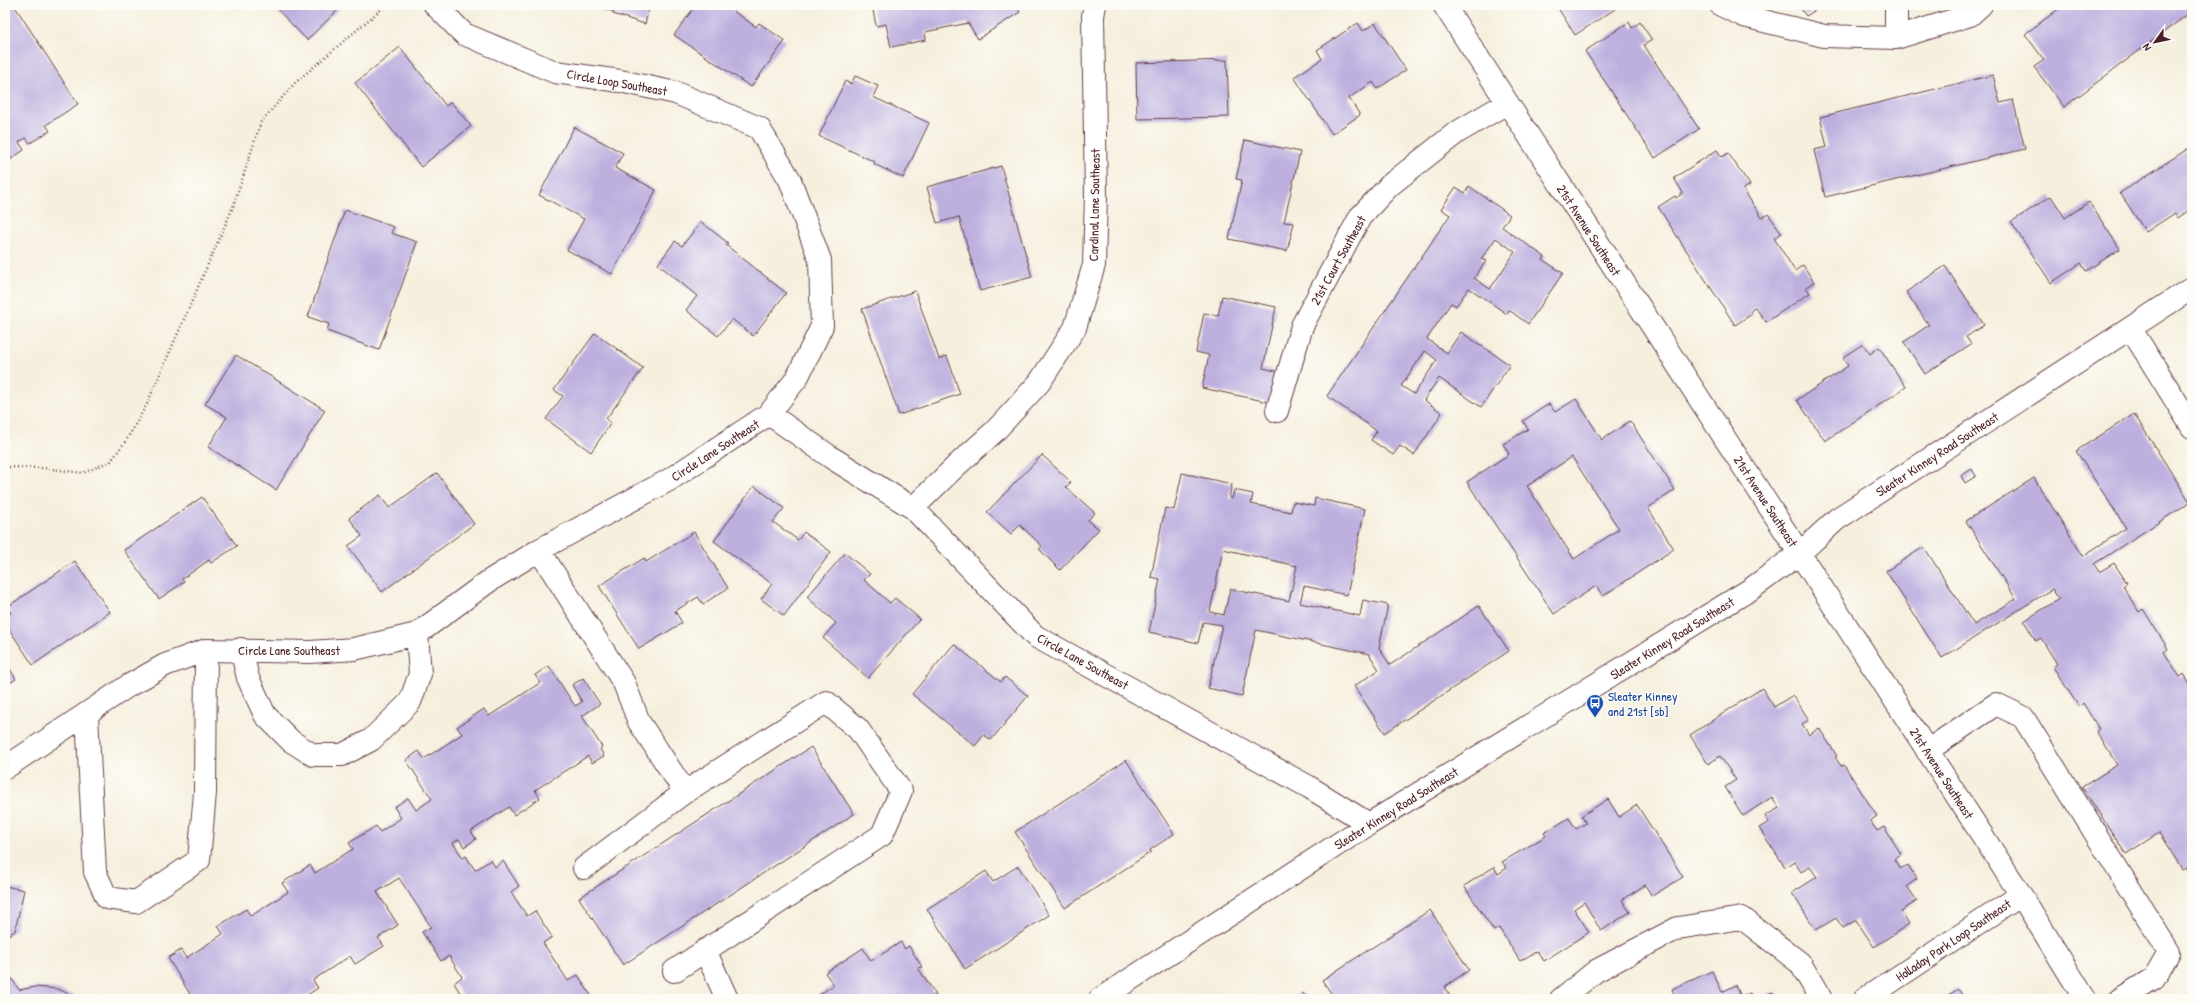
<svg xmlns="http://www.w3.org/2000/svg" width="2197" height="1004" viewBox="0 0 2197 1004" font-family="'Patrick Hand',sans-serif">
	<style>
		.building { fill: #bdb0df; fill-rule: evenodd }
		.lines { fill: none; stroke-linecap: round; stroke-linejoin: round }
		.minor-casing { stroke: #643e46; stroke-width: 24 }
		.path { stroke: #643e46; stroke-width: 2.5; stroke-dasharray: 1 3; stroke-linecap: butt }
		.minor { stroke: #fff; stroke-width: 22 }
		.labels { text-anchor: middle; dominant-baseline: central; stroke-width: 3; stroke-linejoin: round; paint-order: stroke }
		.street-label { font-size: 13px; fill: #4a1f2b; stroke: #fdfcf7 }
		.transit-label { font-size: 13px; fill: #164399; stroke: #fdfcf7; text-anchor: start }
	</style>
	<rect width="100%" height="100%" fill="#fdfcf7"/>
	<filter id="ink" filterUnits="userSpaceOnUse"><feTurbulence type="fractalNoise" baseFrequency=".025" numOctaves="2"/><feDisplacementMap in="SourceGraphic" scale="8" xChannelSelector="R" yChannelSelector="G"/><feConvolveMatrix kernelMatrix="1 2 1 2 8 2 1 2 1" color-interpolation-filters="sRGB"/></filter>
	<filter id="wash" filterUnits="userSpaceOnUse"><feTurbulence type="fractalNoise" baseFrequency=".012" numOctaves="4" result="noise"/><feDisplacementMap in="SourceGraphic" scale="16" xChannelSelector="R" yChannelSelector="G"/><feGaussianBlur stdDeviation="0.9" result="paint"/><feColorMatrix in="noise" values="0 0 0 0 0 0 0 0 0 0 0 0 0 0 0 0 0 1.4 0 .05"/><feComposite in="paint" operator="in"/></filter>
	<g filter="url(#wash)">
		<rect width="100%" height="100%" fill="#f5efdd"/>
		<g id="blocks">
			<path class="building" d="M5 5H14L78 104 46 125 50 131 30 143 26 138 19 142 24 150 5 163Z
				M273 5H343L307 40Z
				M592 5H650L645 24 613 14 614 12Z
				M696 5H736L732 10 756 27 759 23 785 41 751 87 674 35Z
				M872 5H1015L1020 12 978 39 968 23 925 32 926 40 891 47 886 24 876 26Z
				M1556 5H1612L1615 9 1575 35Z
				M1798 5H1824L1806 16Z
				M2064 5H2192V11L2064 107 2034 67 2044 60 2025 34Z
				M1629 22 1632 28 1640 22 1652 40 1644 45 1699 129 1655 158 1585 51Z
				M1358 23 1363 31 1375 23 1406 70 1377 89 1373 82 1349 98 1360 115 1332 134 1294 77 1322 59 1317 50Z
				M400 47 446 106 451 102 471 126 421 167 355 83Z
				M1227 60 1229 117 1137 119 1136 63Z
				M1993 75 2000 103 2013 100 2025 149 1825 197 1814 150 1827 147 1820 117Z
				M855 76 878 86 873 97 929 123 903 178 874 164 875 162 819 136 845 81 851 84Z
				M574 127 623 153 615 168 656 190 612 274 567 250 584 219 539 195Z
				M1245 140 1300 152 1284 222 1294 223 1287 251 1229 239 1242 180 1236 179Z
				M2192 146V208L2178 218 2175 213 2146 232 2120 193Z
				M1717 150 1722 157 1728 153 1750 185 1743 189 1762 218 1768 214 1782 233 1774 238 1795 271 1803 265 1814 282 1806 287 1810 293 1766 322 1755 307 1750 312 1752 314 1735 325 1658 207 1675 196 1676 198 1683 193 1674 178Z
				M1001 166 1032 277 980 291 959 217 937 223 927 187Z
				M1469 186 1510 215 1502 227 1545 257 1543 260 1563 273 1528 324 1509 310 1507 314 1469 288 1456 306 1451 303 1427 339 1447 353 1461 332 1510 365 1481 407 1439 378 1424 400 1442 413 1414 455 1400 446 1393 455 1371 440 1377 431 1327 396 1450 215 1441 209 1456 187 1465 193ZM1496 238 1515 252 1490 289 1474 278 1486 261 1481 259ZM1425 351 1437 360 1414 394 1401 386Z
				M2051 196 2065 218 2089 202 2120 249 2086 271 2081 263 2051 283 2011 222Z
				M345 210 394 227 391 233 417 242 379 350 327 331 329 324 308 317Z
				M701 222 728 243 726 245 786 293 753 336 732 319 718 336 686 310 697 296 658 264 675 241 682 246Z
				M1945 266 1984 325 1966 337 1971 344 1925 374 1904 342 1929 325 1906 292Z
				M915 291 939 359 947 356 960 394 899 415 862 309Z
				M1222 296 1276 307 1263 368 1280 372 1273 403 1202 388 1209 355 1196 352 1204 313 1218 316Z
				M595 333 643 368 606 419 611 423 591 452 546 419 563 396 554 390Z
				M1863 344 1870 354 1879 347 1906 387 1825 441 1797 400 1848 366 1843 357Z
				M236 355 325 410 276 490 208 447 227 417 205 404Z
				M1576 399 1602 440 1630 421 1675 490 1648 508 1674 549 1603 596 1596 586 1554 614 1467 482 1509 454 1503 444 1528 429 1523 421 1549 404 1555 412ZM1572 457 1619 529 1574 559 1527 486Z
				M2134 414 2190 502 2094 564 2099 572 2114 563 2127 583 2123 586 2139 612 2143 609 2168 649 2164 652 2180 677 2184 674 2192 687V876L2186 867 2182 869 2159 833 2126 854 2082 787 2117 765 2096 731 2099 729 2083 703 2079 707 2053 667 2057 664 2041 638 2036 641 2024 621 2059 599 2052 589 1942 658 1886 571 1924 547 1974 625 2016 599 1966 521 2034 478 2083 556 2126 528 2076 451Z
				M1042 455 1071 482 1066 487 1095 513 1088 520 1099 529 1060 570 1039 549 1042 546 1020 525 1011 534 987 512Z
				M1972 469 1976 476 1965 483 1961 476Z
				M437 473 474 524 382 592 348 546 362 536 349 518 380 495 389 508Z
				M1182 473 1232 484 1229 498 1232 499 1234 490 1253 494 1251 504 1291 512 1293 502 1314 506 1315 498 1365 509 1347 595 1304 586 1300 603 1360 616 1363 600 1388 605 1379 648 1390 665 1479 606 1509 651 1385 733 1354 686 1379 670 1369 654 1256 630 1242 696 1208 688 1222 625 1203 622 1198 643 1149 632 1160 579 1151 577 1165 508 1174 510ZM1223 549 1297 566 1289 601 1230 589 1224 615 1210 612Z
				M754 486 784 508 773 522 798 540 804 532 831 552 784 616 761 599 772 584 714 541Z
				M202 497 237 546 211 563 209 560 182 579 184 582 159 599 124 550Z
				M694 532 728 588 703 604 698 597 675 611 682 623 639 649 599 586 644 558 646 562Z
				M845 553 870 574 864 580 890 603 895 598 920 619 868 678 823 638 836 623 807 597Z
				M75 561 110 612 33 665 5 623V617L11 613 7 607Z
				M954 644 1001 682 1005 677 1028 696 991 740 984 735 975 746 912 694Z
				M5 661 16 679 5 686Z
				M549 666 575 706 582 702 572 685 583 678 600 704 582 716 602 747 600 749 604 756 592 763 588 756 535 790 540 798 514 815 509 807 471 831 476 839 464 847 459 839 453 843 463 858 466 856 475 870 491 860 495 867 503 861 519 886 511 892 527 916 535 911 552 937 543 943 568 981 578 975 593 999H464L454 983 462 977 449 956 441 961 422 932 431 927 399 878 377 892 398 925 378 938 384 946 355 964 350 956 313 980 318 988 301 999H286L285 997 281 999H193L168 958 181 950 186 958 223 934 218 926 246 909 251 916 288 892 282 883 310 865 315 873 353 849 349 843 376 826 380 832 401 818 394 807 408 798 416 810 432 799 406 760 419 751 424 759 462 734 457 727 484 709 489 716 540 683 535 675Z
				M1762 688 1774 707 1793 695 1809 720 1802 724 1809 735 1819 728 1837 756 1835 757 1841 766 1844 765 1877 816 1870 821 1877 831 1884 827 1901 854 1894 859 1900 869 1908 865 1917 879 1907 886 1917 901 1901 911 1909 924 1874 947 1856 920 1843 928 1836 918 1816 930 1792 893 1817 877 1810 867 1801 872 1794 861 1785 867 1759 828 1769 822 1765 816 1779 808 1772 797 1743 816 1725 787 1736 780 1720 756 1708 764 1690 735Z
				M811 747 854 814 623 965 579 898Z
				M1126 760 1174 834 1150 850 1151 852 1065 908 1015 832Z
				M1608 799 1619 817 1637 805 1683 877 1652 896 1645 885 1622 900 1630 912 1601 931 1584 902 1574 909 1589 932 1544 961 1537 951 1520 961 1499 928 1494 931 1464 886 1494 867 1498 874 1507 868 1502 862 1546 836 1544 833 1569 818 1576 829 1586 823 1581 816Z
				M1018 866 1049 915 965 969 927 909 986 871 993 882Z
				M5 886 24 890 15 931 5 937Z
				M1430 910 1469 970 1444 987 1452 999H1335L1322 980Z
				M901 942 905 949 909 946 922 967 918 968 936 995 929 999H812L834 985 825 973 863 948 871 961Z
				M1712 971 1722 992 1736 985 1741 997 1750 993 1753 999H1676L1672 989Z
				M8 973 19 990 35 987 57 989 83 999H5V975Z
				M1958 989 1965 999H1942Z
				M2192 991V999H2180Z
				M1773 992 1777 999H1756Z
				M1303 993 1307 999H1294Z"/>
		</g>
	</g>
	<g filter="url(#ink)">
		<use href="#blocks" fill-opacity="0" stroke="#643e46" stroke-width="1"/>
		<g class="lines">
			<defs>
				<path id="minor" d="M1444 5 2021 895 2085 999
					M1721 5 1744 16 1824 36 1896 38 1970 15 1981 5
					M1896 38V5
					M2131 329 2192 427
					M1277 411 1302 326 1360 217 1390 185 1456 133 1507 103
					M769 414 832 458 913 508 1035 636 1309 787 1369 824
					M913 508 956 466 995 431 1039 383 1075 328 1094 265 1096 196 1093 16 1095 5
					M539 550 624 683 639 722 685 792
					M241 649 248 678 265 715 291 741 313 755H342L371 740 410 702 420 674 417 634
					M87 714 95 872 107 898 136 902 199 860 205 793 206 650
					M1927 751 1996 704 2023 717 2169 952 2154 978 2120 999
					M5 768 128 686 165 665 206 650 310 652 354 649 417 634 489 581 539 550 669 480 769 414 797 378 822 326 820 260 790 180 759 128 676 93 620 81 555 72 464 34 435 5
					M584 868 685 792 826 702 858 729 901 791 882 835 674 971
					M705 950 727 999
					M1100 999 1369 824 1751 589 1800 553 1837 519 2192 288
					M1561 999 1596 971 1678 928 1742 918 1800 963 1821 999
					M1865 999 2021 895"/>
			</defs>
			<use href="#minor" class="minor-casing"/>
			<path class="path" d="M5 467 44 468 83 473 111 461 127 439 147 404 233 207 261 122 295 83 386 5"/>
			<use href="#minor" class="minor"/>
		</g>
	</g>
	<defs>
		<symbol id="bus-pin" viewBox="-11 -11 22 30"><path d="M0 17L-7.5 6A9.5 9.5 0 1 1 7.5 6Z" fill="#1a4fb4" stroke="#fdfcf7"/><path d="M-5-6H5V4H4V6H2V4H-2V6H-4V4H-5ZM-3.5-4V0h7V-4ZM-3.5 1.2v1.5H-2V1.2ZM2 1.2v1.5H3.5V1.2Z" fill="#fff"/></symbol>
	</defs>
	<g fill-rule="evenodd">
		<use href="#bus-pin" x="1585" y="693" width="20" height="27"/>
	</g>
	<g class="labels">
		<g class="street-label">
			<text transform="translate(617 82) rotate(10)">Circle Loop Southeast</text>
			<text transform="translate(1094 205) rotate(-89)">Cardinal Lane Southeast</text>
			<text transform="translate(1589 230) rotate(57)">21st Avenue Southeast</text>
			<text transform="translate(1338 260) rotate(-61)">21st Court Southeast</text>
			<text transform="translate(715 450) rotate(-33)">Circle Lane Southeast</text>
			<text transform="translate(1937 454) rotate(-33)">Sleater Kinney Road Southeast</text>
			<text transform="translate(1766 501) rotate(57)">21st Avenue Southeast</text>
			<text transform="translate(1672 638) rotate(-32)">Sleater Kinney Road Southeast</text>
			<text x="289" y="650">Circle Lane Southeast</text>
			<text transform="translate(1083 661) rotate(29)">Circle Lane Southeast</text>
			<text transform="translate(1942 773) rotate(57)">21st Avenue Southeast</text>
			<text transform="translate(1396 808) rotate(-32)">Sleater Kinney Road Southeast</text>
			<text transform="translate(1953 940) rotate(-34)">Holladay Park Loop Southeast</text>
		</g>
		<g class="transit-label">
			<text x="1608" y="696">Sleater Kinney<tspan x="1608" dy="15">and 21st [sb]</tspan></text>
		</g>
	</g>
	<rect width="2197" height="1004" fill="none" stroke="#fdfcf7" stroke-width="20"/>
	<g transform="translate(2155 42) rotate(237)" stroke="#fdfcf7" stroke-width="3" paint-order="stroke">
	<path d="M0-3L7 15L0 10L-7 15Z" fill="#4a1f2b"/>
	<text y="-6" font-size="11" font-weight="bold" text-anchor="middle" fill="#4a1f2b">N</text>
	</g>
</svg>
